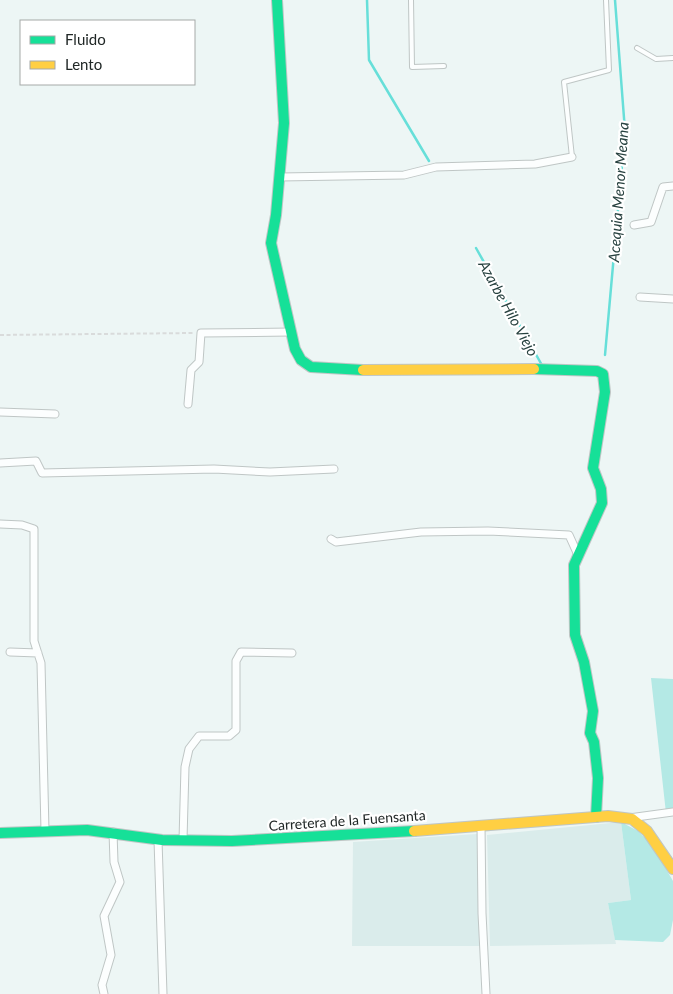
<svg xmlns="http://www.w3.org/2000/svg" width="673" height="994" viewBox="0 0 673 994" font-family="Lato,sans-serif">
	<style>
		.built { fill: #daeceb }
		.green { fill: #b4e9e5 }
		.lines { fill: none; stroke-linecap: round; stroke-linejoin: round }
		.stream { stroke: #67dfd9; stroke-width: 2.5 }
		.lane-casing { stroke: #bfc6c5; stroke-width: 6 }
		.street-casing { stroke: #bfc6c5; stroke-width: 9 }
		.fast-casing { stroke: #bfc6c5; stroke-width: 12 }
		.slow-casing { stroke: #bfc6c5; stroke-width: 12 }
		.path { stroke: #d9dbdb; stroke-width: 2; stroke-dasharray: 4 2.5; stroke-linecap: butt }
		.lane { stroke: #fcfefe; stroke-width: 4 }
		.street { stroke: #fcfefe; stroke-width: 7 }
		.fast { stroke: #16e098; stroke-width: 10 }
		.slow { stroke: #ffcf43; stroke-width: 10 }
		.labels { text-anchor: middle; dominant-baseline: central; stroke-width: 4.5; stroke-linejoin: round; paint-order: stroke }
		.street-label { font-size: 14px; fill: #202726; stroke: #fff }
		.water-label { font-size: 15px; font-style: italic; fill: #284240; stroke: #fff }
	</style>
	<rect width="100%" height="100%" fill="#edf6f5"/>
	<path class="built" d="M621 822 631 900 608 903 616 944 490 946 487 835Z
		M477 834 481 946H352L353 842Z"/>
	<path class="green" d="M651 678 673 679V812L666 813Z
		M621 822 638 831 652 845 673 881V920L670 935 663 942 615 940 608 903 631 900Z"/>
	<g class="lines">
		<path class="stream" d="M367 0 369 60 429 161
			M476 248 543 367
			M605 355 625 131 615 0"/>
		<defs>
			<path id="lane" d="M411 0 412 67 444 66
				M637 48 656 59 673 58
				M572 157 564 82 609 70 606 0"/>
			<path id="street" d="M280 177 404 175 436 167 535 164 572 157
				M634 225 651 222 663 187 673 186
				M640 297 673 299
				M188 404 191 370 199 362 201 333 291 332
				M0 412 55 414
				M0 463 36 461 42 473 214 469 270 472 334 469
				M0 524 22 525 34 529V641L41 663 45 831
				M331 539 336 542 421 532 488 531 569 535 578 555
				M10 652 38 653
				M629 818 673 812
				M481 825 482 913 486 994
				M158 840 163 994
				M183 840 185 767 189 749 199 736H229L236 730V661L241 652 292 653
				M104 994 102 985 111 955 104 916 120 882 114 862 113 832"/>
			<path id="fast" d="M277 0 284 123 276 215 271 243 295 349 301 360 311 367 363 370
				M534 369 597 371 603 374 605 392 593 468 601 489 602 503 574 565 575 635 584 662 593 711 590 733 594 742 598 778 596 817
				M0 833 87 830 162 840 232 841 414 831"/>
			<path id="slow" d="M363 370 534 369
				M414 831 608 816 632 819 647 831 673 869"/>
		</defs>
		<use href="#lane" class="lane-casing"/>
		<use href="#street" class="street-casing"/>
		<use href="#fast" class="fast-casing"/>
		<use href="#slow" class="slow-casing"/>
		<path class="path" d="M0 335 193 333"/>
		<use href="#lane" class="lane"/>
		<use href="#street" class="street"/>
		<use href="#fast" class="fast"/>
		<use href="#slow" class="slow"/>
	</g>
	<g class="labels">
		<g class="street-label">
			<text transform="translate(347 820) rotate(-4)">Carretera de la Fuensanta</text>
		</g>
		<g class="water-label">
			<text transform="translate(618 192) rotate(-86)">Acequia Menor Meana</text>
			<text transform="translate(509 308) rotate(61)">Azarbe Hilo Viejo</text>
		</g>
	</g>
	<rect x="20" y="20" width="175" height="65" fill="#ffffff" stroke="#a6a9a8"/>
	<rect x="30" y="36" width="25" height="8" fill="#16e098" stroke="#a6a9a8"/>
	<text x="65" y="45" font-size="15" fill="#202726">Fluido</text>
	<rect x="30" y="61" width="25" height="8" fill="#ffcf43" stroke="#a6a9a8"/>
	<text x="65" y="70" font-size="15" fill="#202726">Lento</text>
</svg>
